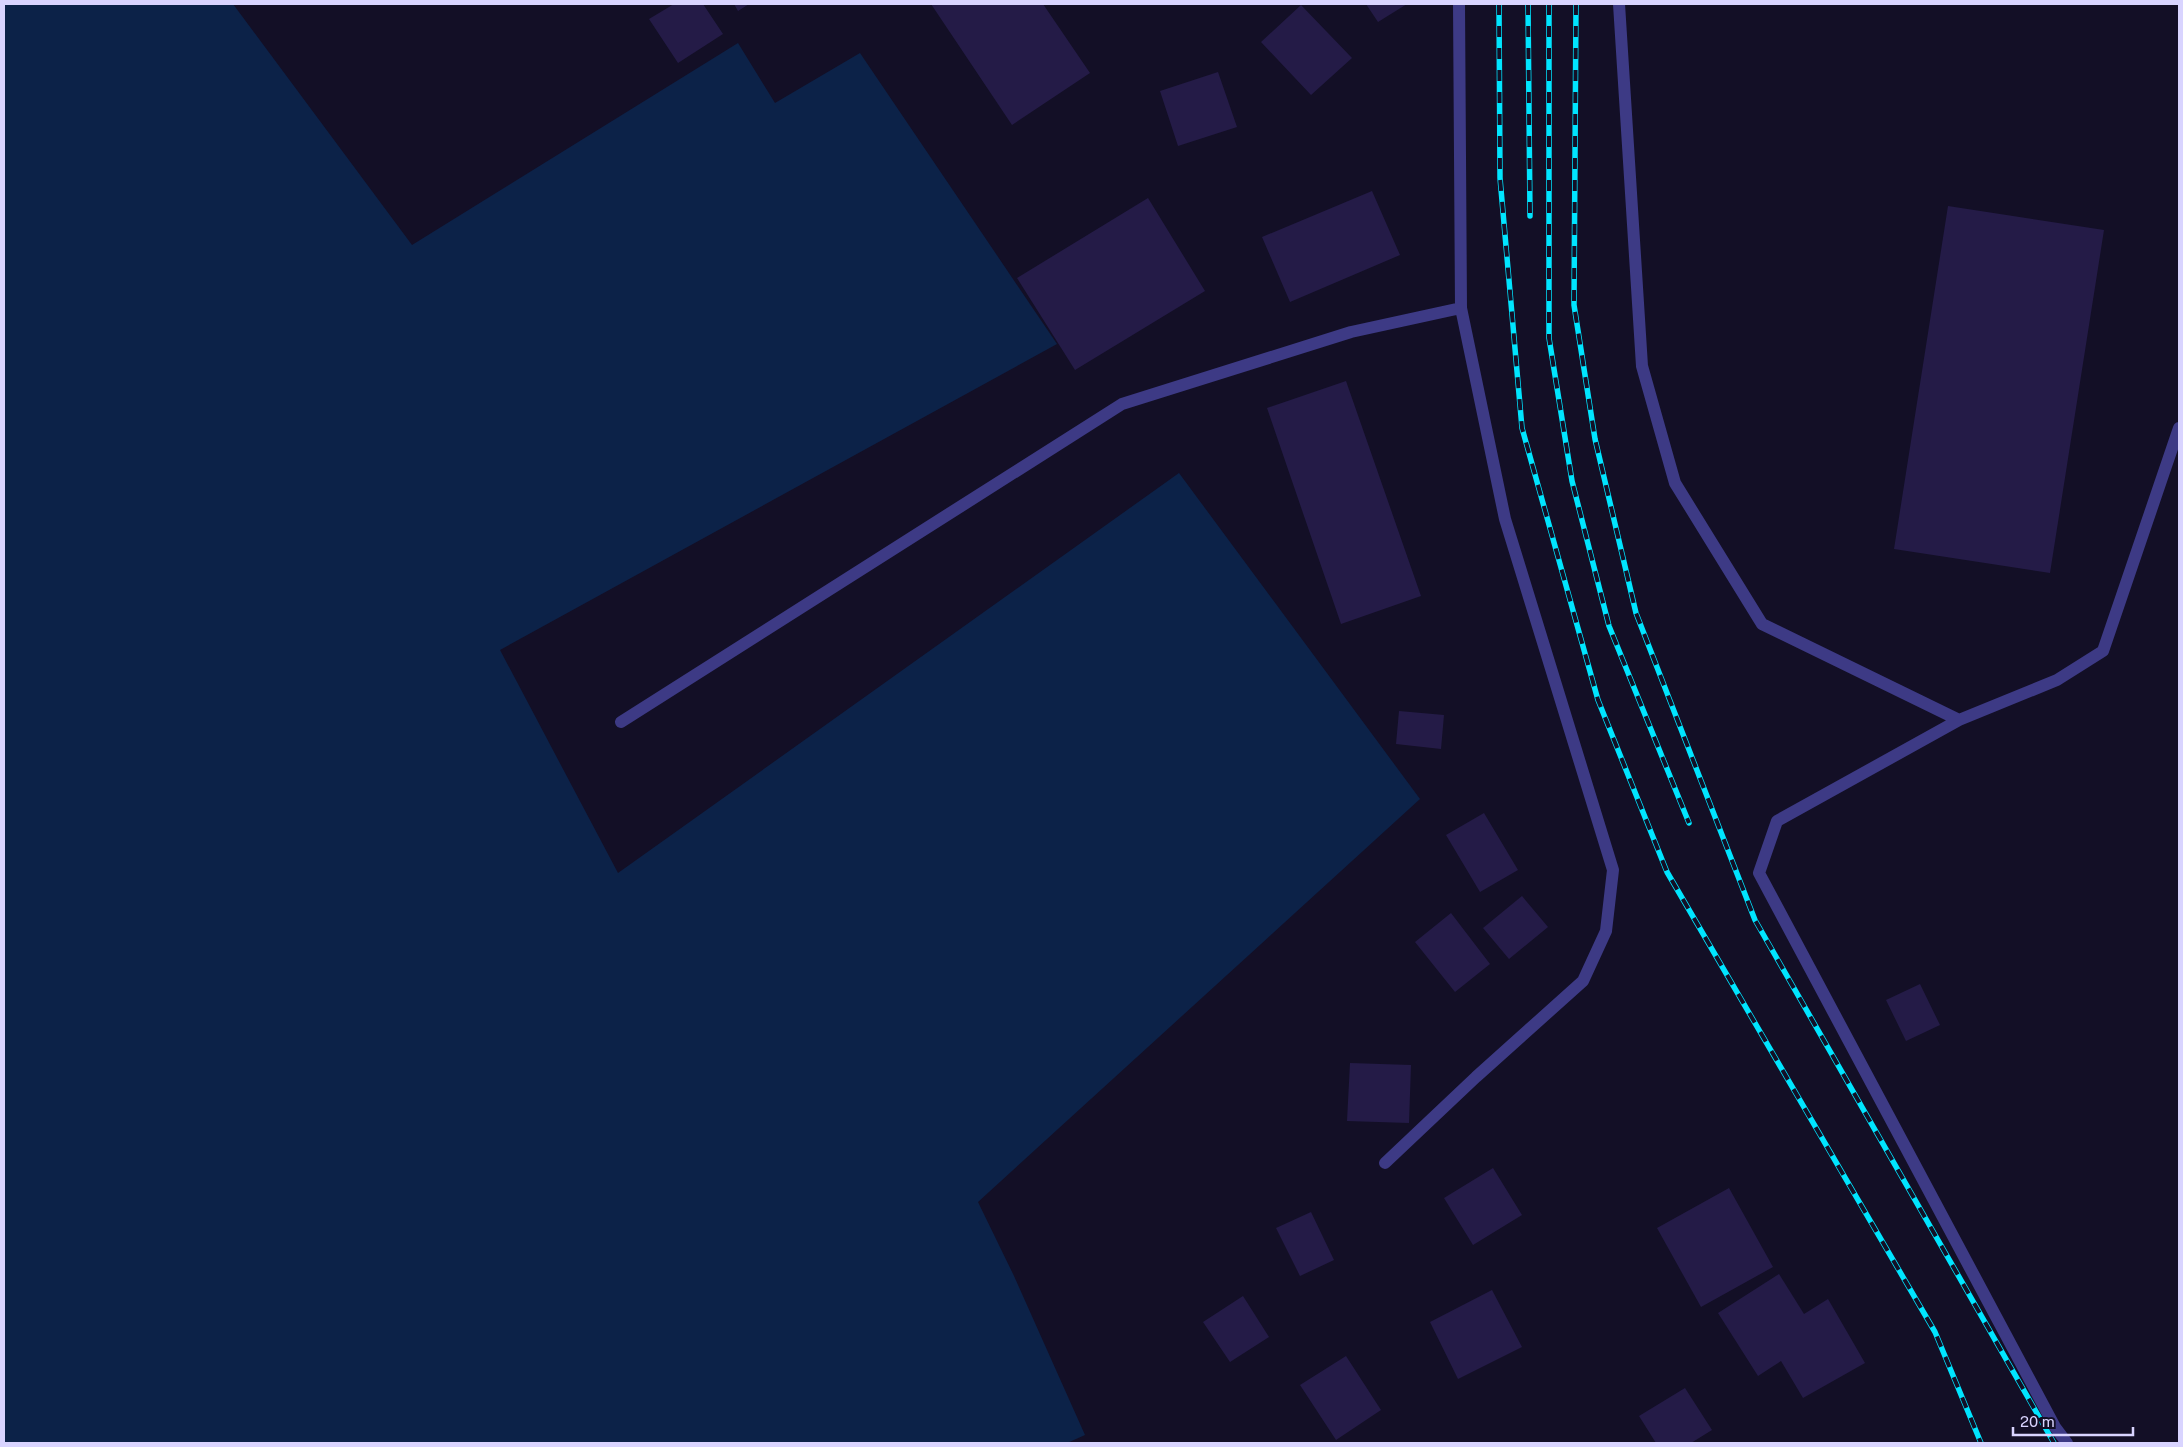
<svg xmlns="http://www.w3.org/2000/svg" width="2183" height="1447" viewBox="0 0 2183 1447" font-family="'Public Sans',sans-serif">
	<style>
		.water { fill: #0c2248 }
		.building { fill: #241b47 }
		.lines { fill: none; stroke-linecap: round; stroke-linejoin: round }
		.minor { stroke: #3d3a85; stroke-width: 12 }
		.rail-casing { stroke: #00e5ff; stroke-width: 5.5 }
		.rail { stroke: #130f26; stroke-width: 4; stroke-dasharray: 11; stroke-linecap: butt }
	</style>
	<rect width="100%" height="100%" fill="#130f26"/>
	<path class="water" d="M4 4H233L412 245 738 43 775 103 860 53 1057 344 500 650 618 873 1179 473 1420 799 978 1202 1014 1276 1085 1435 1067 1443H4Z"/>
	<path class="building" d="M674 4H703L723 34 678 63 649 19Z
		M734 4H749L738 11Z
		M931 4H1043L1090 73 1012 125Z
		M1366 4H1407L1378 22Z
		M1301 5 1352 58 1311 95 1261 42Z
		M1218 72 1237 127 1178 146 1160 91Z
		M1372 191 1400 255 1290 302 1262 237Z
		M1148 198 1205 291 1075 370 1017 278Z
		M1948 206 2104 230 2050 573 1894 549Z
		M1346 381 1421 596 1341 624 1267 408Z
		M1399 711 1444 715 1441 749 1396 744Z
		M1484 813 1518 870 1480 892 1446 835Z
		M1522 896 1548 927 1509 959 1483 928Z
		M1451 913 1490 964 1455 992 1415 942Z
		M1920 984 1940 1025 1906 1041 1886 1000Z
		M1350 1063 1411 1065 1409 1123 1347 1121Z
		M1493 1168 1522 1215 1473 1245 1444 1198Z
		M1729 1188 1773 1267 1701 1307 1657 1228Z
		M1311 1212 1334 1260 1300 1276 1276 1228Z
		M1779 1274 1804 1314 1828 1299 1865 1363 1803 1398 1781 1361 1758 1376 1718 1313Z
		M1492 1290 1522 1347 1458 1379 1430 1322Z
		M1243 1296 1269 1337 1230 1362 1203 1322Z
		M1346 1356 1381 1410 1336 1440 1300 1385Z
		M1685 1388 1712 1430 1691 1443H1656L1639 1416Z"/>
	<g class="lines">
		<path class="minor" d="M1619 4 1642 366 1675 483 1762 624 1959 720 2057 680 2103 651 2179 428
			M1959 720 1777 821 1759 873 2055 1427 2067 1443
			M621 722 1122 404 1351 332 1461 308
			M1385 1163 1476 1077 1583 981 1606 931 1613 870 1505 519 1461 308 1459 4"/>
		<defs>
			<path id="rail" d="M1499 4 1500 178 1522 428 1598 700 1667 872 1935 1332 1981 1443
				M1528 4 1530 216
				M1549 4V338L1572 481 1609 626 1689 823
				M1576 4 1574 305 1595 439 1636 613 1755 920 2054 1443"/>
		</defs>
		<use href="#rail" class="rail-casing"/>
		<use href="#rail" class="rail"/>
	</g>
	<rect width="2183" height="1447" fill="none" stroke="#d9d4ff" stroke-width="10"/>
	<path d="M2013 1427v8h120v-8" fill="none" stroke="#d9d4ff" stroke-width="2.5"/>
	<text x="2020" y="1427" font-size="15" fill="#d9d4ff" stroke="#130f26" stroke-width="4" paint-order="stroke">20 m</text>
</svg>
